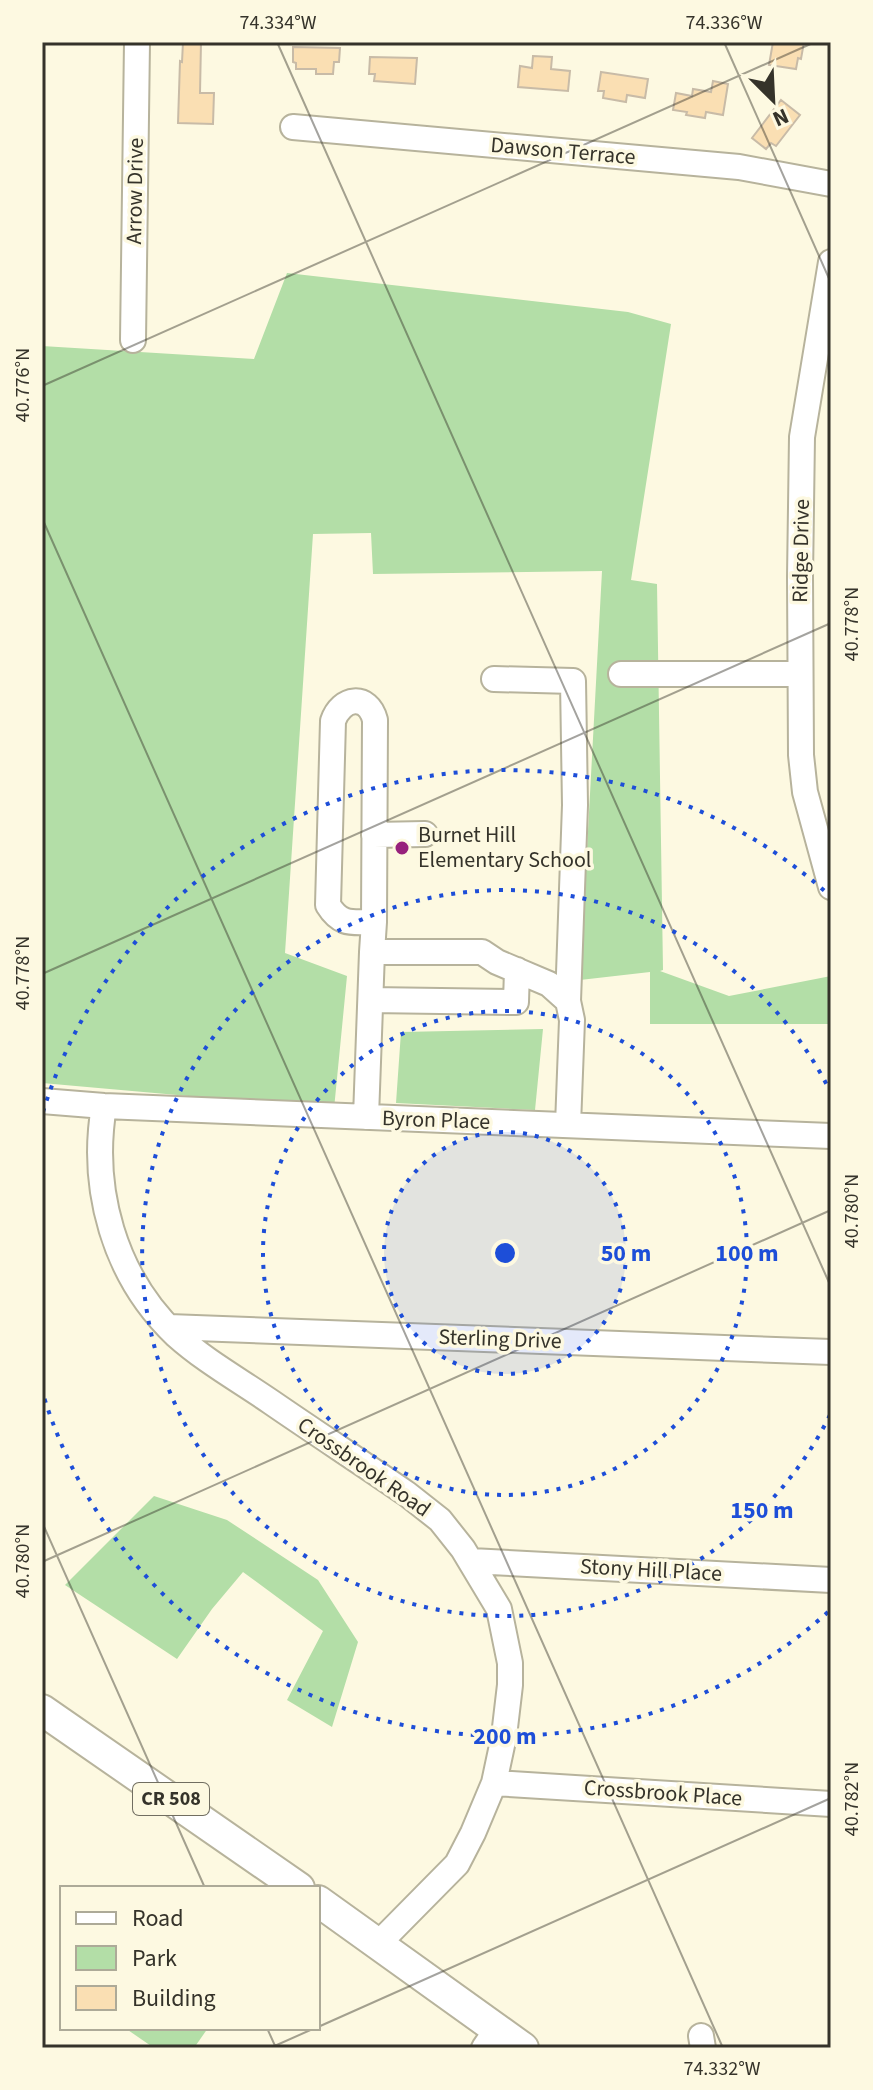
<svg xmlns="http://www.w3.org/2000/svg" width="873" height="2090" viewBox="0 0 873 2090" font-family="'Source Sans 3',sans-serif">
	<style>
		.green { fill: #b3dea7 }
		.building { fill: #fadfb3; stroke: #c8bba7; stroke-width: 2 }
		.lines { fill: none; stroke-linecap: round; stroke-linejoin: round }
		.minor-casing { stroke: #b7b39c; stroke-width: 28 }
		.major-casing { stroke: #b7b39c; stroke-width: 34 }
		.minor { stroke: #fff; stroke-width: 24 }
		.major { stroke: #fff; stroke-width: 30 }
		.ticks { fill: none; stroke: #35332a; stroke-width: 2; stroke-opacity: 0.45 }
		.ring { fill: none; stroke: #1d4ed8; stroke-width: 4; stroke-dasharray: 4 8 }
		.poi-dot { fill: #97217c; stroke: #fdf9e1; stroke-width: 3 }
		.labels { text-anchor: middle; dominant-baseline: central; stroke-width: 7; stroke-linejoin: round; paint-order: stroke }
		.shield { fill: #fdf9e1; stroke: #716e61; stroke-width: 2 }
		.shield-label { font-size: 20px; font-weight: bold; fill: #35332a }
		.street-label { font-size: 22px; fill: #35332a; stroke: #fdf9e1 }
		.poi-label { font-size: 22px; fill: #35332a; stroke: #fdf9e1; text-anchor: start }
		.centre { fill: #1d4ed8; stroke: #fdf9e1; stroke-width: 4 }
		.ring-label { font-size: 24px; text-anchor: middle; font-weight: bold; fill: #1d4ed8; stroke: #fdf9e1; stroke-width: 7; stroke-linejoin: round; paint-order: stroke }
		.neatline { fill: none; stroke: #35332a; stroke-width: 3 }
		.ticks-label { font-size: 20px; text-anchor: middle; fill: #35332a }
	</style>
	<rect width="100%" height="100%" fill="#fdf9e1"/>
	<path class="green" d="M287 273 628 312 671 324 631 580 657 584 663 970 660 971 729 996 831 976V1024H650V972L580 980 602 571 373 574 371 533 313 534 285 953 347 976 334 1109 42 1083V346L254 359Z
		M543 1029 535 1110 396 1103 401 1032Z
		M154 1496 227 1520 318 1580 358 1642 332 1727 287 1700 323 1631 243 1572 212 1609 177 1659 65 1585Z
		M125 2028H208L194 2048H154Z"/>
	<path class="building" d="M183 42H201L200 93H214L213 124 178 123 180 61 182 62Z
		M773 42H804L801 59 798 58 796 69 769 65Z
		M293 47 340 48 339 62H334L333 74H316V69H296V63L293 62Z
		M533 56 552 57 551 69 570 71 568 91 518 87 520 66 532 68Z
		M370 57 417 58 415 84 374 81 375 74H369Z
		M601 72 648 79 645 98 627 95 626 102 603 98 604 91H598Z
		M713 81 728 84 723 115 706 112 705 118 686 115 687 112 673 110 676 93 692 96 693 89 711 92Z
		M781 100 800 115 776 146 771 143 766 149 752 138Z"/>
	<g class="lines">
		<defs>
			<path id="minor" d="M293 127 739 167 831 184
				M831 262 802 437 800 577 801 755 805 792 831 887
				M133 340 137 42
				M621 674H800
				M494 679 573 681 575 805 568 1001
				M374 835 425 834
				M372 952 374 922 375 720C368 693 341 697 333 721L328 905C341 926 352 922 374 922
				M371 1000 516 1002 517 970
				M42 1101 104 1106 831 1136
				M104 1106C90 1189 114 1276 176 1335 205 1361 239 1380 271 1402 316 1433 362 1463 407 1494L440 1520 463 1549 499 1609 510 1663V1685L504 1736 494 1783 473 1833 457 1864 379 1943
				M366 1117 372 952H482L497 962 549 984 568 1001 572 1020 568 1125
				M169 1327 831 1352
				M471 1561 831 1580
				M494 1783 831 1804
				M701 2036 703 2048
				M484 2048 497 2029"/>
			<path id="major" d="M42 1710 299 1888
				M318 1901 523 2048"/>
		</defs>
		<use href="#minor" class="minor-casing"/>
		<use href="#major" class="major-casing"/>
		<use href="#minor" class="minor"/>
		<use href="#major" class="major"/>
	</g>
	<path class="ticks" d="M277 42 831 1287M724 42 831 283M42 386 815 42M42 518 723 2048M42 974 831 623M42 1522 205 1888M42 1562 831 1210M318 2027 831 1798M267 2028 276 2048M270 2048 315 2028"/>
	<circle cx="505" cy="1253" r="121" fill="#1d4ed8" fill-opacity=".12"/>
	<g class="ring">
		<circle cx="505" cy="1253" r="121"/>
		<circle cx="505" cy="1253" r="242"/>
		<path d="M830 1415A363 363 0 1 1 830 1091"/>
		<path d="M828 1612A483 483 0 0 1 43 1394M43 1112A483 483 0 0 1 828 894"/>
	</g>
	<circle class="poi-dot" cx="402" cy="848" r="8"/>
	<g class="labels">
		<rect class="shield" x="133" y="1783" width="76" height="32" rx="6"/>
		<g class="shield-label">
			<text x="171" y="1799">CR 508</text>
		</g>
		<g class="street-label">
			<text transform="translate(563 151) rotate(5)">Dawson Terrace</text>
			<text transform="translate(135 191) rotate(-89)">Arrow Drive</text>
			<text transform="translate(801 551) rotate(-89)">Ridge Drive</text>
			<text transform="translate(436 1120) rotate(2)">Byron Place</text>
			<text transform="translate(500 1339) rotate(2)">Sterling Drive</text>
			<text transform="translate(364 1467) rotate(35)">Crossbrook Road</text>
			<text transform="translate(651 1570) rotate(3)">Stony Hill Place</text>
			<text transform="translate(663 1793) rotate(4)">Crossbrook Place</text>
		</g>
		<g class="poi-label">
			<text x="418" y="835">Burnet Hill<tspan x="418" dy="25">Elementary School</tspan></text>
		</g>
	</g>
	<circle cx="505" cy="1253" r="12" class="centre"/>
	<g class="ring-label">
		<text x="626" y="1261">50 m</text>
		<text x="747" y="1261">100 m</text>
		<text x="762" y="1518">150 m</text>
		<text x="505" y="1744">200 m</text>
	</g>
	<rect width="873" height="2090" fill="none" stroke="#fdf9e1" stroke-width="88"/>
	<rect x="60" y="1886" width="260" height="144" fill="#fdf9e1" stroke="#adaa98" stroke-width="2"/>
	<rect x="76" y="1912" width="40" height="12" fill="#ffffff" stroke="#adaa98" stroke-width="2"/>
	<text x="132" y="1926" font-size="24" fill="#35332a">Road</text>
	<rect x="76" y="1946" width="40" height="24" fill="#b3dea7" stroke="#adaa98" stroke-width="2"/>
	<text x="132" y="1966" font-size="24" fill="#35332a">Park</text>
	<rect x="76" y="1986" width="40" height="24" fill="#fadfb3" stroke="#adaa98" stroke-width="2"/>
	<text x="132" y="2006" font-size="24" fill="#35332a">Building</text>
	<g transform="translate(773 100) rotate(156)" stroke="#fdf9e1" stroke-width="6" paint-order="stroke">
	<path d="M0-6L14 30L0 20L-14 30Z" fill="#35332a"/>
	<text y="-12" font-size="22" font-weight="bold" text-anchor="middle" fill="#35332a">N</text>
	</g>
	<rect x="44" y="44" width="785" height="2002" class="neatline"/>
	<g class="ticks-label">
		<text x="278" y="29">74.334°W</text>
		<text x="724" y="29">74.336°W</text>
		<text transform="translate(22 385) rotate(-90)" y="7">40.776°N</text>
		<text transform="translate(851 624) rotate(-90)" y="7">40.778°N</text>
		<text transform="translate(22 973) rotate(-90)" y="7">40.778°N</text>
		<text transform="translate(851 1211) rotate(-90)" y="7">40.780°N</text>
		<text transform="translate(22 1561) rotate(-90)" y="7">40.780°N</text>
		<text transform="translate(851 1799) rotate(-90)" y="7">40.782°N</text>
		<text x="722" y="2075">74.332°W</text>
	</g>
</svg>
